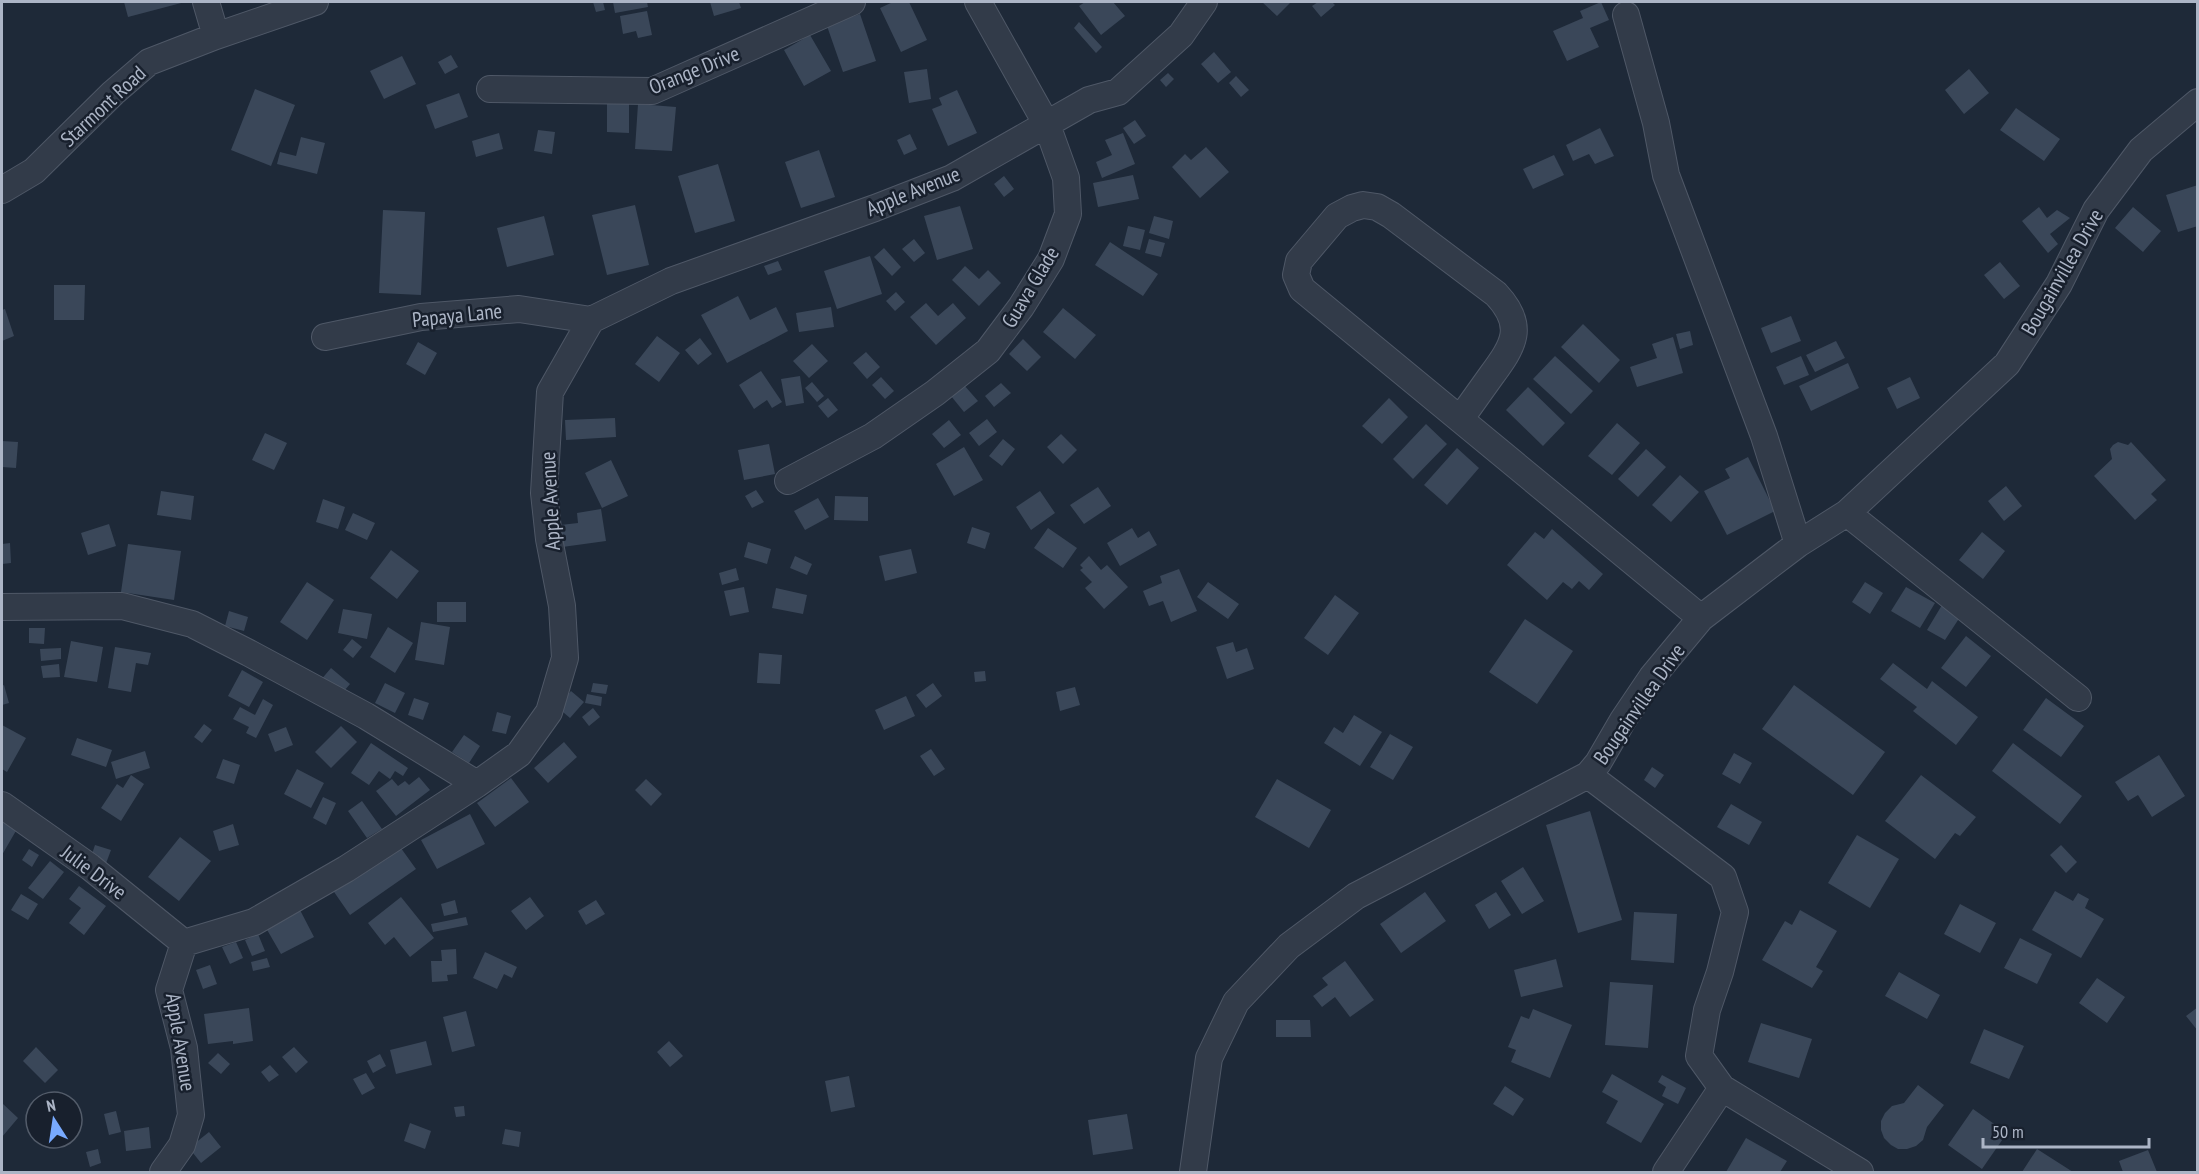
<svg xmlns="http://www.w3.org/2000/svg" width="2199" height="1174" viewBox="0 0 2199 1174" font-family="'PT Sans Narrow',sans-serif">
	<style>
		.building { fill: #3a4759 }
		.lines { fill: none; stroke-linecap: round; stroke-linejoin: round }
		.street-casing { stroke: #4f5867; stroke-width: 28 }
		.street { stroke: #323b49; stroke-width: 26 }
		.labels { text-anchor: middle; dominant-baseline: central; stroke-width: 5; stroke-linejoin: round; paint-order: stroke }
		.street-label { font-size: 21px; fill: #acb5c6; stroke: #18202d }
	</style>
	<rect width="100%" height="100%" fill="#1e2938"/>
	<path class="building" d="M124 2H185L128 17Z
		M593 2H603L605 10 596 12Z
		M613 2H647L648 7 615 13Z
		M710 2H739L741 8 714 16Z
		M893 2H909L927 40 901 52 880 8Z
		M1085 2H1113L1125 16 1101 35 1079 6Z
		M1262 2H1291L1277 16Z
		M1318 2H1332L1335 5 1321 17 1312 6Z
		M1601 2 1609 20 1590 28 1599 47 1567 61 1553 31 1583 18 1580 11Z
		M647 11 652 35 638 38 636 31 623 34 620 16Z
		M860 14 876 61 843 72 827 26Z
		M1079 22 1102 47 1096 53 1074 28Z
		M810 35 831 71 804 86 784 50Z
		M1214 52 1231 72 1218 83 1201 64Z
		M451 55 458 67 445 74 438 62Z
		M402 56 416 84 384 99 370 71Z
		M927 69 931 99 909 103 904 72Z
		M1969 69 1989 93 1964 114 1945 90Z
		M1168 73 1174 79 1166 87 1160 80Z
		M1236 76 1249 90 1241 97 1229 83Z
		M255 89 295 105 271 166 231 150Z
		M957 90 977 133 948 146 932 109 942 105 939 98Z
		M459 93 468 117 435 129 426 105Z
		M607 103H629V133L607 132Z
		M638 104 676 107 672 151 635 149Z
		M2016 108 2060 139 2044 161 2000 130Z
		M1135 120 1146 136 1134 144 1123 128Z
		M1600 128 1614 156 1595 164 1589 154 1573 161 1566 145Z
		M538 130 555 132 552 154 534 151Z
		M499 133 503 149 476 157 472 141Z
		M1123 133 1135 164 1102 178 1096 162 1112 155 1105 140Z
		M910 134 917 149 904 155 897 140Z
		M301 137 325 143 317 174 277 164 280 152 296 156Z
		M1206 147 1229 172 1200 198 1172 167 1185 154 1191 160Z
		M819 150 835 197 801 208 785 162Z
		M1554 155 1564 175 1533 189 1523 169Z
		M718 164 735 221 695 233 678 176Z
		M1133 175 1139 199 1098 207 1093 183Z
		M1004 176 1014 189 1004 197 994 184Z
		M2198 185V226L2178 232 2166 195Z
		M635 205 649 265 607 275 592 215Z
		M960 206 973 249 937 260 924 216Z
		M2039 207 2047 218 2057 210 2070 218 2050 234 2058 244 2048 253 2022 221Z
		M2133 207 2161 231 2143 252 2115 228Z
		M383 210 425 212 421 295 379 293Z
		M544 216 554 255 507 267 497 228Z
		M1154 216 1173 221 1169 239 1149 233Z
		M1128 226 1145 230 1140 250 1123 246Z
		M914 239 925 253 914 262 902 249Z
		M1149 239 1165 243 1161 257 1145 253Z
		M1110 242 1158 274 1143 296 1095 265Z
		M884 248 901 267 892 276 874 257Z
		M870 256 882 294 837 309 824 271Z
		M778 261 782 270 768 275 764 266Z
		M2000 262 2020 286 2004 299 1984 275Z
		M965 266 979 279 988 270 1001 283 979 306 952 280Z
		M54 285H85L84 320H54Z
		M896 292 905 302 895 311 886 301Z
		M738 296 750 320 776 307 788 331 727 363 701 315Z
		M926 303 938 316 953 303 966 318 936 345 910 317Z
		M831 307 834 327 799 332 796 313Z
		M1063 308 1096 335 1075 359 1043 332Z
		M5 309 14 336 2 341V310Z
		M1791 316 1801 341 1771 353 1761 328Z
		M1583 324 1620 360 1599 383 1561 347Z
		M1690 331 1693 345 1680 349 1676 334Z
		M657 336 680 353 659 382 635 364Z
		M1673 337 1683 373 1637 387 1630 367 1657 358 1652 344Z
		M700 338 712 354 698 365 685 350Z
		M1023 339 1041 357 1027 371 1009 354Z
		M1836 341 1845 358 1815 372 1806 355Z
		M418 342 437 353 425 375 406 364Z
		M812 344 828 361 809 378 793 361Z
		M866 352 880 367 867 379 853 363Z
		M1555 356 1593 391 1571 414 1533 379Z
		M1801 356 1809 375 1784 385 1776 367Z
		M1848 363 1859 388 1811 411 1799 386Z
		M761 371 782 402 772 408 767 400 754 409 739 385Z
		M800 376 804 403 786 406 781 379Z
		M881 377 894 391 885 399 872 385Z
		M1910 377 1920 398 1897 409 1887 388Z
		M812 382 824 396 817 402 805 388Z
		M1001 383 1011 393 994 407 985 396Z
		M964 385 978 401 964 412 951 396Z
		M1528 387 1565 423 1543 446 1506 410Z
		M828 398 838 410 828 418 818 406Z
		M1389 398 1408 417 1382 444 1362 426Z
		M615 418 616 437 566 440 565 420Z
		M987 419 997 432 979 446 969 433Z
		M949 420 961 435 944 448 932 434Z
		M1617 423 1640 443 1612 475 1588 456Z
		M1426 424 1447 444 1413 479 1393 459Z
		M265 433 287 443 274 470 252 460Z
		M1061 434 1077 450 1063 464 1047 447Z
		M1003 439 1015 449 1002 466 989 456Z
		M2 441 18 442 16 468 2 467Z
		M2118 442 2128 445 2131 442 2166 480 2151 494 2157 500 2135 520 2094 476 2112 459 2110 449 2113 445Z
		M769 444 775 474 744 480 738 450Z
		M964 447 983 480 954 496 936 464Z
		M1457 448 1479 468 1447 505 1424 485Z
		M1646 449 1666 467 1638 497 1618 479Z
		M1748 457 1775 511 1727 535 1704 491 1730 478 1725 469Z
		M611 460 628 496 602 508 585 473Z
		M1680 475 1699 492 1671 522 1652 505Z
		M2006 486 2022 506 2004 521 1988 501Z
		M1098 487 1111 506 1084 524 1070 505Z
		M756 490 764 502 752 508 745 496Z
		M161 491 194 496 191 520 157 515Z
		M1040 491 1055 513 1031 530 1016 507Z
		M835 496 868 497V521L834 520Z
		M818 498 829 517 805 530 794 511Z
		M323 499 345 507 338 529 316 522Z
		M601 509 606 541 555 548 552 526 578 523 577 513Z
		M353 513 375 523 367 540 345 530Z
		M109 524 116 546 88 555 81 533Z
		M972 527 990 533 985 549 967 543Z
		M1048 528 1077 548 1063 568 1034 548Z
		M1132 528 1138 538 1149 531 1157 545 1120 566 1107 543Z
		M1552 529 1603 574 1589 590 1579 581 1572 589 1563 582 1547 600 1507 565 1535 532 1544 539Z
		M1982 532 2005 551 1983 579 1959 560Z
		M748 542 771 549 767 564 744 557Z
		M10 543 11 563 2 564V544Z
		M128 544 181 551 174 600 121 592Z
		M911 549 917 573 885 581 879 556Z
		M391 550 419 571 397 599 370 578Z
		M795 556 812 564 807 575 790 568Z
		M1089 556 1101 570 1107 565 1128 587 1104 609 1085 588 1092 582 1080 570 1083 568 1080 565Z
		M736 568 739 580 722 585 719 573Z
		M1179 569 1197 611 1171 622 1163 601 1149 606 1143 591 1162 583 1160 576Z
		M307 582 334 600 307 640 280 622Z
		M1208 582 1239 604 1228 619 1197 597Z
		M1865 582 1883 593 1870 614 1852 602Z
		M744 587 749 612 730 616 724 591Z
		M1906 587 1935 603 1920 628 1891 611Z
		M776 588 807 595 803 614 772 608Z
		M1335 595 1359 613 1328 655 1304 638Z
		M437 602H466V622H437Z
		M1942 605 1960 617 1945 640 1927 630Z
		M343 609 372 614 367 639 338 633Z
		M229 611 248 617 244 631 225 626Z
		M1525 619 1573 651 1537 704 1489 672Z
		M421 622 450 627 444 665 415 660Z
		M388 627 413 643 395 673 370 657Z
		M29 628H45L44 644 29 643Z
		M1966 636 1991 656 1966 687 1941 668Z
		M352 639 362 647 353 658 343 650Z
		M71 641 103 647 97 682 64 677Z
		M1233 642 1236 652 1247 648 1254 669 1227 679 1216 647Z
		M115 647 151 653 148 665 136 663 131 692 108 688Z
		M61 648V659L41 661 40 649Z
		M759 653 782 655 780 684 757 683Z
		M1893 663 1927 689 1932 681 1978 717 1956 745 1913 711 1917 707 1880 679Z
		M59 664 60 677 43 678 41 666Z
		M331 668 350 684 339 697 320 681Z
		M242 670 263 682 249 707 228 696Z
		M985 671 986 681 975 682 974 672Z
		M385 683 405 693 395 713 375 703Z
		M593 683 608 685 606 694 591 692Z
		M933 683 942 696 926 708 916 695Z
		M4 685 9 703 2 705V686Z
		M1794 685 1885 752 1853 795 1762 729Z
		M1075 687 1080 705 1060 711 1056 692Z
		M571 691 584 702 570 718 557 707Z
		M587 694 602 697 601 706 585 703Z
		M906 696 915 716 884 730 875 710Z
		M414 698 429 703 423 720 408 715Z
		M2046 698 2084 726 2061 757 2023 730Z
		M263 699 273 705 256 738 246 733 249 727 233 719 240 707 255 715Z
		M593 708 600 717 589 726 582 717Z
		M497 712 511 716 506 734 492 731Z
		M1354 715 1382 732 1360 766 1324 743 1334 727 1343 733Z
		M204 724 212 730 202 743 194 737Z
		M2 725 26 738 7 772 2 769Z
		M341 726 357 742 331 768 315 752Z
		M286 727 293 745 275 752 268 734Z
		M1390 734 1413 747 1393 780 1370 767Z
		M464 735 480 746 469 763 452 752Z
		M77 738 112 750 106 767 71 755Z
		M564 742 577 757 548 783 534 768Z
		M371 743 408 768 403 776 395 771 390 779 379 771 369 785 351 773Z
		M2013 743 2082 796 2060 824 1992 771Z
		M931 749 945 769 934 776 920 756Z
		M145 751 150 768 116 779 111 762Z
		M1734 753 1752 763 1740 784 1722 774Z
		M2159 755 2185 796 2152 817 2138 795 2128 801 2115 782Z
		M223 759 240 765 234 784 216 778Z
		M1652 767 1664 775 1655 788 1644 780Z
		M297 769 324 783 311 808 284 794Z
		M131 775 144 784 121 821 101 808 117 784 123 788Z
		M1921 775 1976 817 1960 836 1955 833 1935 859 1885 821Z
		M419 777 430 790 396 816 376 791 392 779 398 786 405 781 409 785Z
		M511 778 529 802 495 827 477 803Z
		M646 779 662 794 651 806 635 790Z
		M1277 779 1331 810 1309 848 1255 817Z
		M323 797 336 803 326 825 313 818Z
		M362 801 382 829 367 838 348 811Z
		M1731 804 1762 822 1749 845 1717 827Z
		M1590 811 1622 920 1578 933 1546 825Z
		M470 814 485 844 437 869 421 840Z
		M2 820 17 829 2 855Z
		M233 824 239 845 219 851 213 831Z
		M1857 835 1899 859 1870 908 1828 883Z
		M180 837 211 861 179 901 148 877Z
		M398 844 416 869 350 915 332 889Z
		M95 845 111 850 105 866 90 860Z
		M2061 845 2077 862 2066 873 2050 855Z
		M29 849 39 855 32 867 22 860Z
		M50 861 64 872 43 899 28 888Z
		M1523 867 1544 901 1522 914 1501 881Z
		M79 886 106 906 84 935 69 923 81 908 69 899Z
		M2055 891 2073 901 2078 893 2089 899 2085 908 2104 919 2081 958 2032 930Z
		M1425 892 1446 921 1401 953 1380 924Z
		M1496 892 1511 915 1489 929 1475 905Z
		M21 894 38 904 28 920 11 910Z
		M401 897 434 938 410 957 394 937 385 945 368 923Z
		M530 897 544 916 526 930 511 911Z
		M455 900 458 913 444 916 441 904Z
		M596 900 605 914 586 925 578 911Z
		M1960 904 1996 923 1980 953 1944 934Z
		M300 910 314 937 281 954 266 928Z
		M1800 910 1837 931 1816 967 1823 971 1812 988 1762 960 1785 921 1792 925Z
		M1634 912 1677 914 1674 963 1631 960Z
		M466 917 468 925 433 932 431 924Z
		M258 934 265 951 252 956 245 940Z
		M2020 938 2052 954 2037 984 2004 968Z
		M236 942 243 958 230 964 222 947Z
		M456 949 457 974 447 975 448 981 432 982 431 961H442L441 950Z
		M485 952 517 967 512 978 504 974 497 989 473 978Z
		M267 958 270 967 253 971 251 962Z
		M1556 959 1563 987 1521 997 1514 970Z
		M1345 961 1374 1000 1350 1017 1335 997 1322 1007 1313 996 1328 985 1322 978Z
		M210 965 217 984 203 989 196 970Z
		M1899 972 1940 995 1927 1019 1885 996Z
		M2097 978 2125 997 2107 1023 2079 1003Z
		M1610 982 1653 985 1648 1048 1605 1045Z
		M2198 1007V1031L2186 1016Z
		M249 1008 253 1041 233 1044V1041L208 1044 204 1014Z
		M1533 1009 1572 1025 1550 1078 1511 1062 1516 1050 1508 1047 1521 1016 1529 1019Z
		M466 1011 475 1046 452 1052 443 1017Z
		M1276 1020H1310L1311 1037H1276Z
		M1761 1023 1812 1039 1799 1078 1748 1062Z
		M1984 1029 2024 1046 2009 1079 1970 1063Z
		M426 1041 432 1065 396 1074 390 1050Z
		M669 1041 683 1056 670 1067 657 1052Z
		M36 1047 58 1070 45 1083 23 1061Z
		M294 1047 308 1062 296 1073 282 1057Z
		M218 1053 230 1064 221 1074 208 1063Z
		M380 1054 386 1066 373 1073 367 1061Z
		M270 1065 279 1075 269 1082 261 1072Z
		M366 1073 375 1088 362 1095 353 1079Z
		M1612 1074 1664 1104 1641 1143 1606 1123 1618 1101 1602 1092Z
		M1662 1075 1686 1088 1678 1104 1662 1096 1666 1087 1658 1082Z
		M849 1076 855 1107 831 1112 825 1081Z
		M1918 1085 1944 1105 1927 1127 1923 1140 1916 1146 1907 1149H1898L1891 1145 1884 1138 1881 1130V1121L1885 1113 1892 1106 1904 1103Z
		M1505 1086 1524 1099 1513 1116 1493 1104Z
		M2 1103 18 1118 2 1137Z
		M464 1106 465 1116 456 1117 454 1107Z
		M1973 1109 2007 1133 1982 1169 1948 1145Z
		M116 1111 121 1132 109 1135 104 1114Z
		M1127 1114 1133 1149 1093 1155 1088 1120Z
		M410 1123 431 1131 425 1149 404 1141Z
		M149 1127 151 1148 126 1151 124 1131Z
		M505 1129 521 1132 519 1147 502 1144Z
		M209 1132 221 1147 201 1163 189 1148Z
		M1746 1138 1787 1161 1780 1172H1726Z
		M98 1149 101 1163 90 1167 86 1152Z
		M2037 1149 2073 1172H2022Z
		M2148 1150 2157 1172H2123L2119 1161Z"/>
	<g class="lines">
		<defs>
			<path id="street" d="M206 2 216 36
				M1626 15 1656 123 1666 175 1764 436 1798 544
				M490 89 652 91 852 2
				M2 190 34 171 113 93 149 62 216 36 315 2
				M325 337 421 317 519 309 591 320
				M1461 418C1471 404 1481 390 1491 376 1514 345 1526 326 1496 294L1391 215 1377 207 1363 205 1352 208 1337 216 1299 261 1296 275 1302 289 1701 618
				M788 481 873 436 935 393 988 351 1021 307 1051 259 1068 214 1066 178 1047 125 978 2
				M1847 513 2078 698
				M2 607 122 606 192 624 249 653 366 716 477 784
				M1588 775 1723 877 1735 912 1720 972 1707 1010 1699 1056 1722 1088 1860 1172
				M2 805 90 867 184 943
				M163 1172 182 1145 191 1115 184 1048 169 990 184 943 254 922 346 869 477 784 519 754 549 712 565 658 562 606 549 539 544 493 550 392 591 320 671 281 875 208 952 178 1089 100 1118 92 1181 35 1204 2
				M1193 1172 1209 1058 1236 1002 1289 946 1356 896 1588 775 1598 763 1623 720 1652 677 1701 618 1798 544 1847 513 2007 364 2059 284 2096 210 2141 150 2198 102
				M1666 1172 1722 1088"/>
		</defs>
		<use href="#street" class="street-casing"/>
		<use href="#street" class="street"/>
	</g>
	<g class="labels">
		<g class="street-label">
			<text transform="translate(694 70) rotate(-22)">Orange Drive</text>
			<text transform="translate(103 106) rotate(-43)">Starmont Road</text>
			<text transform="translate(913 191) rotate(-22)">Apple Avenue</text>
			<text transform="translate(2062 272) rotate(-60)">Bougainvillea Drive</text>
			<text transform="translate(1030 287) rotate(-59)">Guava Glade</text>
			<text transform="translate(457 315) rotate(-6)">Papaya Lane</text>
			<text transform="translate(550 501) rotate(-93)">Apple Avenue</text>
			<text transform="translate(1639 704) rotate(-55)">Bougainvillea Drive</text>
			<text transform="translate(94 872) rotate(37)">Julie Drive</text>
			<text transform="translate(181 1042) rotate(81)">Apple Avenue</text>
		</g>
	</g>
	<rect width="2199" height="1174" fill="none" stroke="#acb5c6" stroke-width="6"/>
	<g transform="translate(54 1120) rotate(348)"><circle r="28" fill="#18202d" stroke="#535c6a" stroke-width="1.5"/>
	<path d="M0-4.5L10 22L0 15L-10 22Z" fill="#78aaff"/>
	<text y="-9" font-size="16" font-weight="bold" text-anchor="middle" fill="#acb5c6">N</text>
	</g>
	<path d="M1983 1138v9h166v-9" fill="none" stroke="#acb5c6" stroke-width="3"/>
	<text x="1992" y="1138" font-size="18" fill="#acb5c6" stroke="#18202d" stroke-width="4.5" paint-order="stroke">50 m</text>
</svg>
